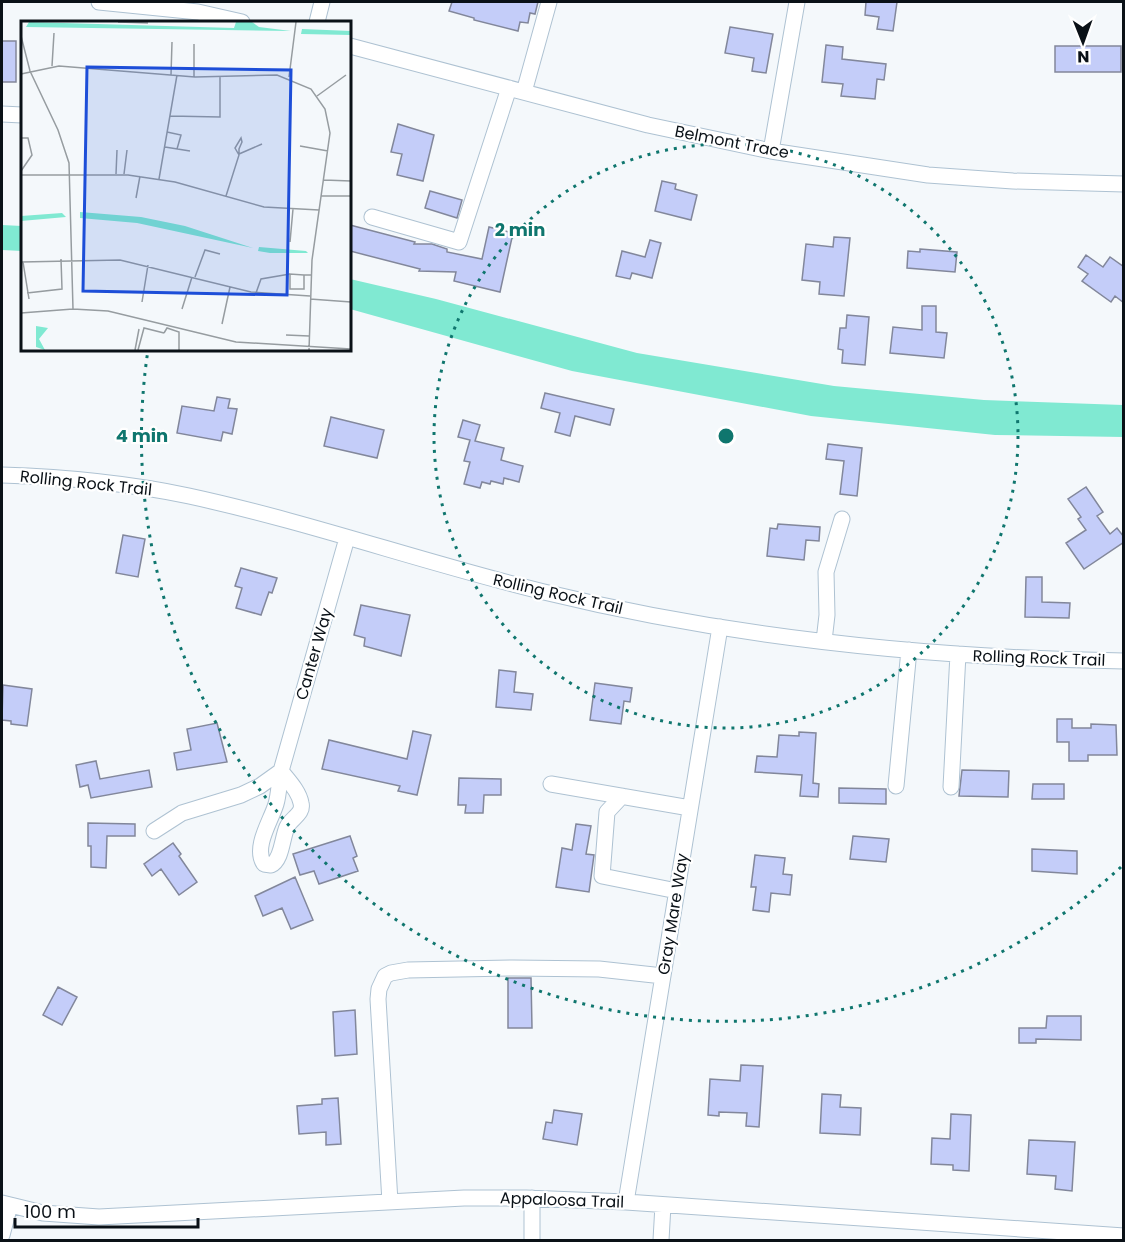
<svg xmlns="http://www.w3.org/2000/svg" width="1125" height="1242" viewBox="0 0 1125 1242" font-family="Poppins,sans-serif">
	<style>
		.water { fill: #80e9d2 }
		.building { fill: #c4cdf9; stroke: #82879b; stroke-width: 1.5 }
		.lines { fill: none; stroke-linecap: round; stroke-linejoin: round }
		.minor-casing { stroke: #aec2d2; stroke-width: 17 }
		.minor { stroke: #fff; stroke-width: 15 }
		.ring { fill: none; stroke: #0f766e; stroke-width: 3; stroke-dasharray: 3 6 }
		.labels { text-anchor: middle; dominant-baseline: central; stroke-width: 4.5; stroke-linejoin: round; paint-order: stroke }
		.street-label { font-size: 16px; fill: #0a1117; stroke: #fff }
		.inset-road { fill: none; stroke: #969ca0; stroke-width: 1.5 }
		.view { fill: #1d4ed8; fill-opacity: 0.15; stroke: #1d4ed8; stroke-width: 3 }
		.inset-edge { fill: none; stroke: #0a1117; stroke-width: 3 }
		.centre { fill: #0f766e; stroke: #fff; stroke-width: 3 }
		.ring-label { font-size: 18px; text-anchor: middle; font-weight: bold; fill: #0f766e; stroke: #fff; stroke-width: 4.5; stroke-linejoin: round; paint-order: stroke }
	</style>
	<rect width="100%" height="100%" fill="#f4f8fb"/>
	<path class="water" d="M2 225 22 226V251L2 250Z
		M350 279 436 299 637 353 834 386 984 400 1123 405V437L995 435 811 416 572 371 350 309Z"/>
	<path class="building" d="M452 2H538L535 14 530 13 528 23 520 22 518 31 474 20V18L449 11Z
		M866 2H897L893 31 877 29 879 17 865 15Z
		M730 27 773 34 766 73 752 71 754 58 725 53Z
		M2 41H16V82H2Z
		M826 45 843 47 842 59 886 64 884 80 877 79 875 99 841 96 843 84 822 82Z
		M1055 46H1121V72H1055Z
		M398 124 434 135 423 181 397 175 402 154 391 152Z
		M662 181 676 184 675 189 697 195 691 220 655 211Z
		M430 191 462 200 457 218 425 208Z
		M350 225 415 242 414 244H432L447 249V252L482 259 489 227 513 233 500 292 454 281 456 272 419 271 420 269 350 251Z
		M834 237 850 238 844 296 819 294 820 282 802 280 806 244 833 247Z
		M650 240 661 243 652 278 632 273 630 279 616 276 622 251 645 257Z
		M920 249 957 252 955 272 907 268 908 251 920 252Z
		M1086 255 1103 267 1110 257 1124 267V303L1115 296 1111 302 1082 281 1088 274 1078 267Z
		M922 306H936V332L947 333 944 358 890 353 893 327 922 330Z
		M847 315 869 317 865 365 842 363 843 350 838 349 840 328H846Z
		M545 393 614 409 610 425 575 416 570 436 555 432 560 413 541 408Z
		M217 397 230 399 228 408 237 409 232 434 223 432 221 441 177 433 182 406 214 411Z
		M331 417 384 430 377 458 324 446Z
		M463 420 480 425 475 441 504 448 501 460 523 466 519 482 504 478 503 484 491 481 490 484 482 482 480 488 464 484 470 462 464 461 470 440 458 437Z
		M828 444 862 448 857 496 840 494 844 461 826 459Z
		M1086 487 1103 512 1097 516 1110 534 1117 528 1124 537V542L1084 569 1066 543 1086 530 1078 519 1081 517 1068 499Z
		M778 524 820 527 819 541 806 540 804 560 767 556 770 528 777 529Z
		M123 535 145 539 138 577 116 573Z
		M241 568 277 578 272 593 269 592 261 615 236 608 242 588 235 586Z
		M1026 577H1042V602L1070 603 1069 618 1025 617Z
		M361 605 410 615 401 656 364 646 365 638 354 635Z
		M499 670 516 672 514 692 533 694 531 710 496 707Z
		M595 683 632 688 630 702 624 701 621 724 590 720Z
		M3 685 32 689 27 726 11 724V721L2 720Z
		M1057 719H1072V728H1091V724L1116 725 1117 755H1088V761H1069V742H1057Z
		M217 723 227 762 177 770 174 753 191 750 187 729Z
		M413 731 431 735 417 795 398 791 400 786 322 769 329 740 407 759Z
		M799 732 816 733 813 783 819 784 818 797 800 796 802 775 755 772 757 756 777 757 779 735 799 736Z
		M96 761 100 779 149 770 152 787 91 798 88 785 80 787 76 765Z
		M962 770 1009 771 1008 797 959 796Z
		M459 778 501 779V795H484L483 813H465L466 805H458Z
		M1033 784H1064V799H1032Z
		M839 788 886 789V804L839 803Z
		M88 823 135 824V836H107L106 868 91 867V846H88Z
		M576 824 591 826 586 854 594 855 589 892 556 887 562 848 572 850Z
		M350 836 357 856 353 858 358 871 319 884 314 871 300 875 293 854Z
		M853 836 889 839 886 862 850 859Z
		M173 843 181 854 179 856 197 882 179 895 161 869 152 876 144 864Z
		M1032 849 1077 851V874L1032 871Z
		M755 855 785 858 783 874 792 875 790 895 771 893 769 912 753 910 756 887H751Z
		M295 877 313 920 291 929 282 908 263 916 255 896Z
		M508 978H531L532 1028H508Z
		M58 987 77 997 62 1025 43 1015Z
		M355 1010 357 1054 335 1056 333 1012Z
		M1047 1016H1081V1040L1036 1039V1043H1019V1028H1046Z
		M741 1065 763 1066 759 1127 746 1126 747 1113 719 1112V1116L708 1115 710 1079 740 1081Z
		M822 1094 841 1095 840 1107 861 1108 860 1135 820 1133Z
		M338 1098 341 1144 326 1145V1132L299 1134 297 1106 322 1104V1099Z
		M554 1110 582 1114 577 1145 543 1139 546 1122 552 1123Z
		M951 1114 971 1115 969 1171 953 1170V1165L931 1164 932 1138 950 1139Z
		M1029 1140 1075 1142 1072 1191 1055 1189 1056 1176 1027 1174Z"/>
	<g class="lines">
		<defs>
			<path id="minor" d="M99 2 198 12 242 22
				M317 22 322 2
				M350 46 648 125 771 151 928 175 1013 181 1124 184
				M524 92 549 2
				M2 114 22 115
				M771 151 797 2
				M372 217 459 242 509 88
				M2 475C64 477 128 483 189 496 309 522 425 563 544 592 733 638 929 658 1124 661
				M824 641 827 615 826 572 842 519
				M281 771C288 780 299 791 301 803 304 814 291 818 287 827 282 838 282 860 271 865L264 864C253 847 271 821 276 804 279 794 279 782 281 771L347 538
				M551 784 690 808
				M896 786 909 650
				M951 787 958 654
				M622 796 607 812 602 876 677 891
				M154 831 182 813 241 795 260 786 281 771
				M390 1202 378 999 379 989 385 976 391 973 408 970 513 968 599 969 663 976
				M626 1202 720 627
				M2 1203 43 1213 99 1217 464 1198H526L626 1202 1124 1236
				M2 1235 10 1205
				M532 1240V1198
				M661 1240 663 1205"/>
		</defs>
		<use href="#minor" class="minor-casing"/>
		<use href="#minor" class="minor"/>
	</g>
	<g class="ring">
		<circle cx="726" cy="436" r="292"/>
		<path d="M1121 867A584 584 0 0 1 148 350"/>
	</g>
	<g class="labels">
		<g class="street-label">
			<text transform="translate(732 142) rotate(11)">Belmont Trace</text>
			<text transform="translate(86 483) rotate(6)">Rolling Rock Trail</text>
			<text transform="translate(558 594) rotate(13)">Rolling Rock Trail</text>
			<text transform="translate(314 654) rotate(-74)">Canter Way</text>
			<text transform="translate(1039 658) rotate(2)">Rolling Rock Trail</text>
			<text transform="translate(673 914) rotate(-81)">Gray Mare Way</text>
			<text transform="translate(562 1200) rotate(2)">Appaloosa Trail</text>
		</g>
	</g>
	<g transform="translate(21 21)">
		<rect width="330" height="330" fill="#f4f8fb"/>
		<path d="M8 1 213 7 215 1H231L238 6 270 10 5 6ZM281 8 330 10V14L280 13ZM59 191 120 196 164 205 232 227 116 202 59 197ZM41 192 45 196 0 200V195ZM238 226 285 230 287 232H249L237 230ZM15 305 27 307 18 318 24 329 15 326Z" fill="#80e9d2"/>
		<path class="inset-road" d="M97 1 127 2M0 15 9 50 37 109 48 142 52 288M31 45 33 12M0 53 38 45 174 56 256 54 290 68 304 88 309 112 291 239 288 329M150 54 151 21M173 56V23M268 56 275 1M296 75 325 54M149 95 199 96V55M146 111 160 114 156 128M0 117H7L11 134 0 150M279 125 307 130M144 126 169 130M218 133 241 123M95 153 96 129M103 153 106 129M0 154H107L154 161 243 186 298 189M138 158 156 54M303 159 330 160M205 175 218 134V128L221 121 220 117 214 127 218 134M300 175H330M115 177 119 155M269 221 272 188M0 241 99 239 230 271 289 275M2 241 8 278M283 254V268H269V253L283 254H290M174 256 184 229 199 233M6 272 41 268 40 238M235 272 240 258 269 253M289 278 330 281M121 281 127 244M161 288 171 256M0 292 52 288 87 290 215 321 330 328M201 303 209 266M143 312 146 307 158 311V329M265 314 288 315M114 329 118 308M117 329 123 307 143 312"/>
		<path class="view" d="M66 46 270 49 266 274 62 270Z"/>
		<rect width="330" height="330" class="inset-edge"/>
	</g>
	<circle cx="726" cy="436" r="9" class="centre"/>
	<g class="ring-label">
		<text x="520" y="236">2 min</text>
		<text x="142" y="442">4 min</text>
	</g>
	<rect width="1125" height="1242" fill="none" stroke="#0a1117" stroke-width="6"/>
	<g transform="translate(1083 42) rotate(179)" stroke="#ffffff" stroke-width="4.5" paint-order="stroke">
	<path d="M0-4.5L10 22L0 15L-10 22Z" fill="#0a1117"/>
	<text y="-9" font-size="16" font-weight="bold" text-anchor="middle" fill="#0a1117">N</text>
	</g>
	<path d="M15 1218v9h183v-9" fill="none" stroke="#0a1117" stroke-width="3"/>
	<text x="24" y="1218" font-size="18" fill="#0a1117" stroke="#ffffff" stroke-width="4.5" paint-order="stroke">100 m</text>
</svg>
